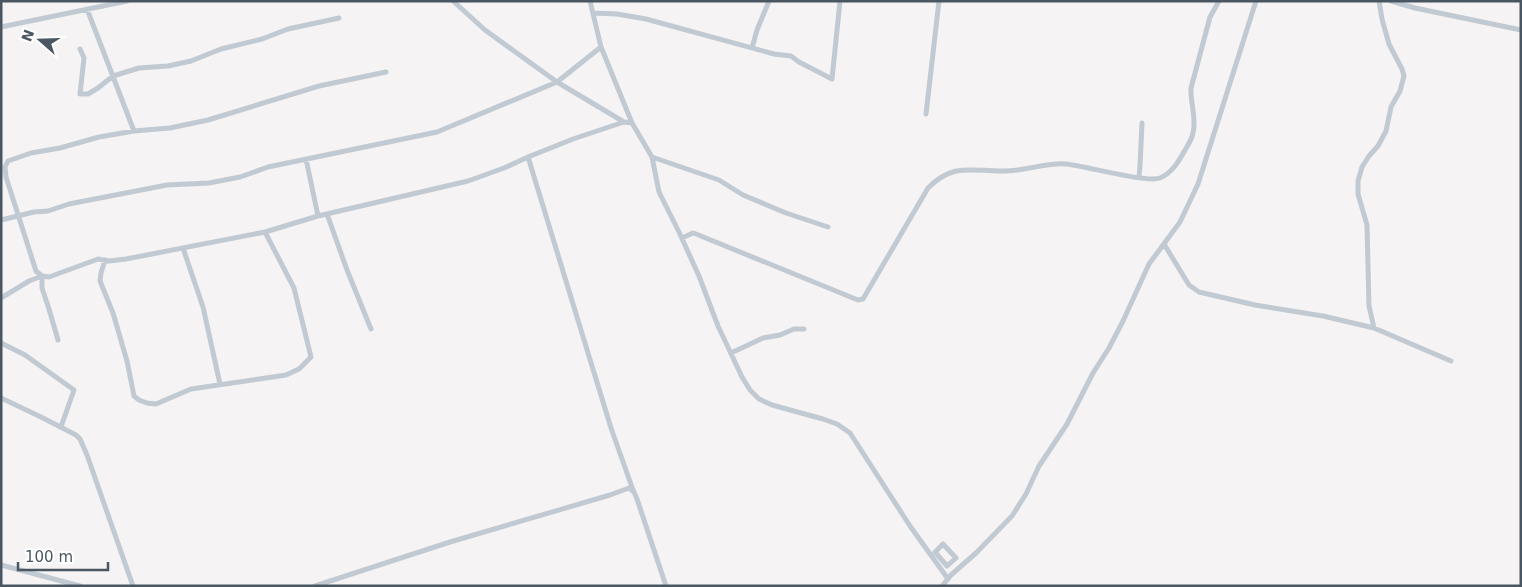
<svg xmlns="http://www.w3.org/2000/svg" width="1522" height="587" viewBox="0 0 1522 587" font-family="'DejaVu Sans',sans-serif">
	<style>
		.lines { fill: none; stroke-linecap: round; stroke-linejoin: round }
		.street { stroke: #c1cad2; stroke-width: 5 }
	</style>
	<rect width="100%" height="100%" fill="#f5f3f3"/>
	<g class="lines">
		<path class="street" d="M453 1 485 30 557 82 624 122
			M590 1 601 47 632 123 652 157 659 192 679 232 699 276 718 326 742 377 750 390 759 399 772 405 823 419 837 424 850 433 910 526 948 579
			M1391 1 1415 8 1521 30
			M87 9 134 131
			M593 13 617 14 646 19 774 54 791 56 799 62 832 79 840 1
			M1 27 127 1
			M752 48 757 30 769 1
			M80 49 84 58 80 94H88L98 88 113 76 139 68 168 66 191 61 221 49 262 39 288 29 339 18
			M386 72 319 86 208 120 170 128 134 131 99 137 60 148 31 153 8 161 5 167 6 177 36 271 42 276 49 277 98 259 109 261 126 259 265 232 318 216 468 181 504 168 528 157 573 139 624 122 632 123
			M926 114 939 1
			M528 157 611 428 633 490
			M652 157 719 180 743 195 786 213 828 227
			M306 159 318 216
			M1139 177 1140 166 1142 123
			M327 214 347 270 371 329
			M1 220 34 212 48 211 69 204 167 185 209 183 240 177 268 167 437 132 557 82 601 47
			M682 238 693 233 696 234 853 298 858 300 863 299 928 188C953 163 970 171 1002 171 1023 172 1046 162 1066 164 1086 166 1145 183 1160 178 1172 173 1179 161 1185 150 1188 145 1192 139 1193 133 1197 118 1190 103 1191 88L1210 17 1219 1
			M1164 244 1189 285 1199 292 1255 305 1323 316 1374 328 1451 361
			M183 248 203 307 220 384
			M105 260 101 273 100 281 113 313 127 361 134 396 139 400 147 403 156 404 191 389 286 375 299 369 311 357 294 288 265 232
			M1 298 29 281 42 276V288L49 309 58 340
			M1374 328 1369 306 1367 225 1358 194V181L1362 167 1369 156 1378 146 1386 131 1391 107 1400 91 1404 76 1402 69 1389 44 1382 19 1379 1
			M1 343 25 355 74 390 62 424
			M731 353 763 338 780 335 794 329H804
			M1 398 41 417 76 435 80 439 87 455 133 586
			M943 544 956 558 947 566 935 552Z
			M1 565 80 586
			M315 586 450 542 610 495 629 488 634 492 637 499 666 586
			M942 586 951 575 976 553 1012 516 1026 494 1039 466 1067 424 1093 373 1109 348 1123 321 1149 264 1180 222 1198 184 1256 1"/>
	</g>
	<rect width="1522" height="587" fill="none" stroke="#4a5661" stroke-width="5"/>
	<g transform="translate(40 40) rotate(290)" stroke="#ffffff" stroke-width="4" paint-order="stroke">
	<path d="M0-4L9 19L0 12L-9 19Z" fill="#4a5661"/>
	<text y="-8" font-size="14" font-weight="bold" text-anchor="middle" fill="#4a5661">N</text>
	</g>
	<path d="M18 562v8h90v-8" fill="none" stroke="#4a5661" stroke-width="2.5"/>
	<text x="25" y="562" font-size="15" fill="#4a5661" stroke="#ffffff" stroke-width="4" paint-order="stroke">100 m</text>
</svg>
